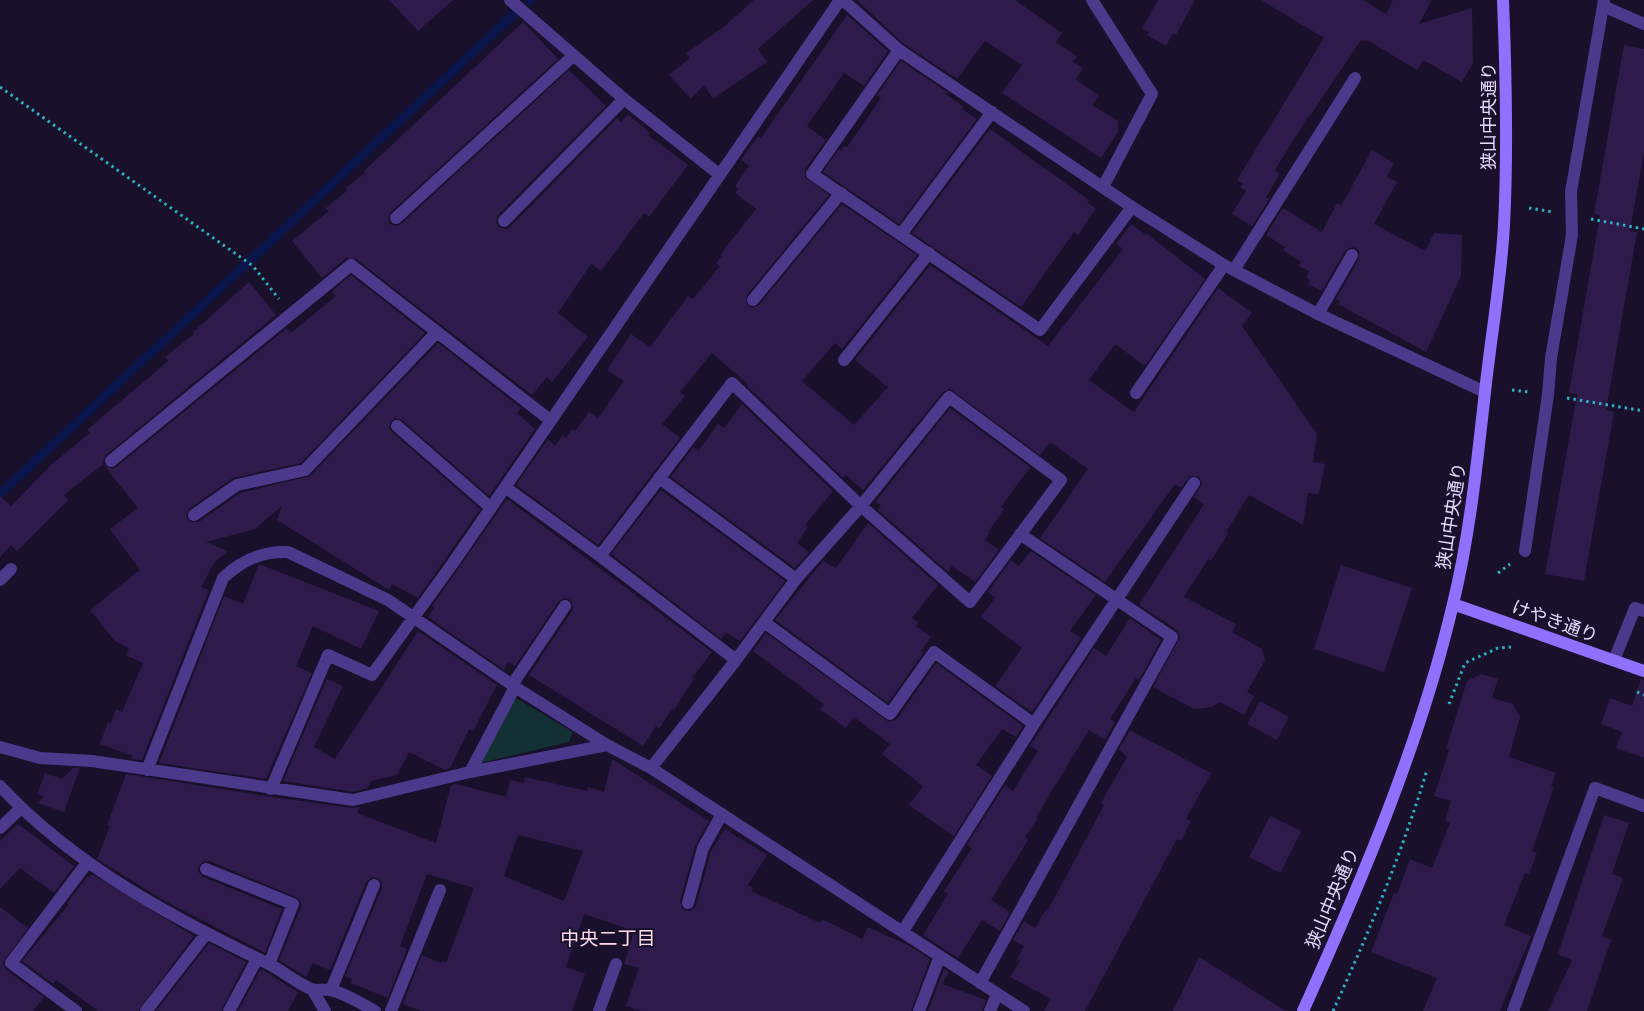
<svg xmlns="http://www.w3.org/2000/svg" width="1644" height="1011" viewBox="0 0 1644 1011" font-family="'Asap Condensed','Noto Sans JP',sans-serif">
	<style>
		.green { fill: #133035 }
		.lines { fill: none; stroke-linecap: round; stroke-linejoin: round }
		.stream { stroke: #09154b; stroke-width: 9 }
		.building { fill: #2e1b4c; fill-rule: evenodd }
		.path { stroke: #2cafc0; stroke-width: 3; stroke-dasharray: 2.5 4; stroke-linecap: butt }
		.lane { stroke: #4b3a8b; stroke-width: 12 }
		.street { stroke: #4b3a8b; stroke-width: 12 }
		.secondary { stroke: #8e71ff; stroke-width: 12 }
		.labels { text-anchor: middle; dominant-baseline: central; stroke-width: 4; stroke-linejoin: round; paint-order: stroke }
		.street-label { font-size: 18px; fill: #e5daff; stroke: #19102b }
		.neighbourhood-label { font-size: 19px; fill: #ffdcec; stroke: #19102b }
	</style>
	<rect width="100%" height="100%" fill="#19102b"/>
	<path class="green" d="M514 697 573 732 569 742 480 763Z"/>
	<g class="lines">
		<path class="stream" d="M530 1V0
			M0 494 514 14"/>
	</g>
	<path class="building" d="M389 0H453L418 31Z
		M754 0H813L758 49 767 62 713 99 704 85 691 99 669 75 690 58 686 53 721 29Z
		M857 0H1015L1062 33 1056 42 1077 56 1073 62 1083 68 1076 79 1099 96 1092 105 1118 121V132L1101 158 1002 93 1022 65 985 41 957 79 904 44Z
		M1158 0H1195L1176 35 1173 33 1166 46 1147 35 1149 32 1142 28Z
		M1261 0H1363L1386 14 1393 0H1432L1419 24 1472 8 1473 63 1462 82 1423 60 1417 70 1369 41 1361 40 1310 116 1309 115 1275 170 1280 174 1266 197 1269 199 1252 226 1232 214 1246 191 1240 187 1243 184 1237 180 1324 38Z
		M847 15 888 51 864 86 844 73 807 126 826 140 805 169V177L829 195 747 295 746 303 752 308 759 305 842 204 917 255 842 349 835 343 802 381 854 425 888 387 855 360 930 265 1048 346 1123 249 1116 244 1131 224 1146 235 1147 234 1205 279 1145 366 1115 344 1089 380 1134 412 1218 288 1252 313 1242 326 1317 434 1313 462 1325 464 1319 494 1308 493 1303 525 1249 495 1226 532 1228 533 1222 543 1211 561 1208 559 1184 597 1236 624 1232 632 1262 649 1265 660 1247 692 1254 696 1244 715 1220 702 1212 707 1194 709 1153 687 1180 637 1177 630 1139 605 1204 504 1194 497 1202 484 1199 477 1190 476 1181 488 1175 484 1105 582 1040 538 1088 469 1050 442 1040 455 950 389 943 392 863 490 846 475 843 478 747 386 748 384 712 353 680 392 685 396 662 424 680 438 598 545 516 485 548 439 555 446 563 435 566 438 572 429 575 431 589 412 598 418 624 381 607 370 631 334 650 347 688 296 693 299 720 266 716 263 722 256 720 255 756 209 735 193 738 189 735 186 749 166 741 160 758 136 761 138Z
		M523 22 558 59 391 212 388 219 390 224 397 226 401 224 569 70 606 106 498 215 496 223 499 227 506 229 510 227 617 118 621 122 628 114 650 133 648 135 688 165 649 217 644 213 601 271 591 264 558 313 588 337 552 382 547 377 532 395 356 259 346 258 322 278 292 241 329 211 326 208 348 190 346 188 365 173 364 171Z
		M1624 45 1644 49V152L1630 231 1637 232 1606 410 1614 412 1584 581 1545 574 1577 394 1569 393 1600 215 1594 214Z
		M901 61 947 92 946 94 964 107 962 109 977 119 899 224 823 172 839 149 841 151 844 146 847 147 881 98 877 95Z
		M990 129 1089 200 1087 202 1096 209 1078 235 1074 232 1021 307 912 233Z
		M1372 150 1394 163 1387 177 1397 182 1374 224 1425 251 1434 233 1462 235 1461 276 1426 352 1338 304 1340 301 1336 299 1359 259V251L1356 248 1352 247 1345 251 1322 291 1308 284 1310 280 1306 278 1309 271 1299 266 1301 262 1283 250 1285 247 1266 235 1283 208 1322 232 1337 203 1341 206Z
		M351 275 425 333 301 463 233 478 189 509 186 515 190 522H199L240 493 310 476 438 343 521 408 517 413 535 429 489 496 402 420 395 418 391 421 389 428 392 432 480 509 418 598 392 584 389 590 277 520 282 506 255 529 206 542 228 551 214 563 201 587 209 590 142 760 131 759 133 756 100 744 108 722 111 723 116 709 122 712 143 663 126 655 129 648 115 641 90 610 140 570 110 529 138 508 103 464 64 495 68 500 17 551 11 545 0 557V496L11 506 52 464 90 433 87 430 168 361 165 357 194 334 193 332 249 282 276 315 106 455 103 462 105 466 112 469 116 467 287 328 291 333 336 296 332 291Z
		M742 404 833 491 805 525 808 527 797 543 809 552 795 568 671 477 693 447 698 451 718 424 724 428Z
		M950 408 1030 467 1001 507 1004 509 988 532 989 533 985 540 999 550 975 582 952 566 948 572 878 510 881 506 876 501Z
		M661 490 785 581 740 641 726 633 721 639 611 554Z
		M507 499 712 652 692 678 694 679 674 710 672 709 659 729 656 726 643 746 529 675 572 611V603L569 599 565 598 559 601 515 666 508 662 504 670 428 617 434 608 432 606Z
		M868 523 938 585 912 618 918 622 916 626 931 637 921 651 924 652 888 703 775 620 823 561 836 568Z
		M1031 551 1096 595 1070 631 1081 638 1032 712 995 686 1022 648 981 617 995 598 988 592 1011 560 1019 566Z
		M259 564 379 611 361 649 313 626 296 666 312 673 266 779 159 763 224 596 243 604Z
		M1341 565 1412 588 1384 672 1314 649Z
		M1130 618 1161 640 1139 680 1136 678 1110 719 1115 722 1105 740 1089 730 1036 817 1038 818 1025 837 1028 840 991 900 1010 912 1000 931 982 920 958 958 923 935 948 894 944 891 972 848 967 845 1005 785 1013 791 1038 751 1030 746 1094 648 1106 656Z
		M418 631 497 685 473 731 469 729 450 768 445 770 409 752 397 775 371 781 368 788 353 792 283 781 327 679 343 686 314 747 335 759Z
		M766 633 889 722 897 719 936 663 1023 726 1016 737 1002 729 976 765 992 776 954 836 909 805 923 786 882 754 890 744 854 717 846 728 820 709 824 704 753 651Z
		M1481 674 1498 679 1492 698 1513 704 1520 717 1509 757 1556 773 1551 786 1554 787 1532 851 1537 853 1529 874 1525 873 1504 925 1531 936 1500 1011H1423L1437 978 1371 952 1394 893 1397 894 1410 859 1432 868 1450 823 1445 821 1451 801 1434 796 1449 750 1446 749 1467 681Z
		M1641 679 1644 680V758L1616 748 1622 732 1601 724 1610 698 1632 706Z
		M1260 701 1289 717 1277 740 1247 724Z
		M1130 730 1211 773 1186 819 1191 821 1181 841 1177 839 1085 1011H1044L1051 999 1010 977 1020 961 1017 959 1024 946 1013 940 1024 921 1035 928 1046 909 1048 910 1104 805 1101 803 1127 757 1119 749Z
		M612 759 709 821 695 846 680 901 683 909 690 911 696 906 711 851 725 829 767 855 748 885 753 888 751 891 820 923 822 919 862 939 868 927 910 946 930 959 911 1011H641L626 1006 639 968 624 964 634 931 584 914 566 967 585 974 572 1011H421L403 1004 422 955 441 963 442 961 446 963 474 888 427 874 400 946 407 949 388 998 351 983 352 979 345 976 382 888V883L378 878 372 877 366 882 330 970 313 963 306 977 279 960 301 907V902L296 897 209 861H204L199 866 198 871 203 877 282 909 265 953 165 901 97 859 110 826 107 825 126 774 272 797 352 808 360 807 357 813 436 843 451 785 456 784 506 797 510 780 524 783 525 777 587 791 588 787 604 792ZM518 835 583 851 564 901 504 876Z
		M73 768H80L64 812 38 803 44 797 37 794 45 773 62 779Z
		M1604 815 1629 823 1612 874 1623 878 1602 936 1611 940 1587 1011H1548L1572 960 1558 954Z
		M1270 816 1301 831 1280 873 1249 857Z
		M18 824 74 866 54 893 20 868 0 889V841Z
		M92 874 194 936 138 1011H98L56 980 53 984 22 961 69 904 67 903 88 876 90 878Z
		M0 907 28 928 3 963 6 970 44 997 33 1011H0Z
		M209 943 246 962 221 1011H156Z
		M1199 957 1286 1011H1173Z
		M261 969 298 992 288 1011H238Z
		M944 969 949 972 942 984 986 1000 982 1011H928Z"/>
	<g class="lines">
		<path class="path" d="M0 87 253 266 279 299
			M1529 208 1553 212
			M1591 219 1644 229
			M1512 390 1529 392
			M1567 398 1644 411
			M1498 573 1510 564
			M1637 692 1644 695
			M1449 704 1465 663 1498 648 1511 647
			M1333 1011C1369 932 1402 853 1427 770"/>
		<path class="lane" d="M1603 6 1644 24
			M504 221 624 99
			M753 300 841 193
			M1318 314 1352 255
			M844 360 929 253
			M1136 393 1224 265
			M397 426 490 507
			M1525 551 1548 395 1551 358 1572 235 1571 192 1604 0
			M0 580 11 569
			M1614 660 1635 608 1644 611
			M512 685 565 606
			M470 772 515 687
			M0 828 21 808
			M688 903 703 848 722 814
			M331 990 374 885
			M391 1011 440 890"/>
		<path class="street" d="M510 0 624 99 720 175
			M843 0 899 50 1132 207 1224 265 1318 314 1485 392
			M1092 0 1152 94 1103 187
			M899 50 812 174 1040 330 1132 207
			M396 218 573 56
			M902 233 992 112
			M1234 270 1355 78
			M111 461 351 265 550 420
			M659 478 796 579
			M505 487 600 556 736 660 651 768
			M194 515 237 485 305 470 436 333
			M600 556 732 383 861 506 970 602 1061 480 949 397 861 506 796 579 764 622 890 714 934 652 1034 724
			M736 660 764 622
			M0 747 40 758 92 761 353 800 470 772 607 745
			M147 770 223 578C242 560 262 551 288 552L388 600 515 687 607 745 651 768 1024 1011
			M0 786C75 866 171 917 269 964 283 971 296 983 311 989 317 991 324 989 330 990 346 993 361 1004 375 1011
			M271 789 328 655 372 675 453 563 840 0
			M206 869 293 904 269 964
			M903 931 1034 724 1194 483
			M980 983 1172 637 1020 534
			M312 989 325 1011
			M76 1011 11 963 87 863
			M146 1011 206 934
			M229 1011 257 959
			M599 1011 616 964
			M919 1011 940 956
			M990 1011 997 994
			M1513 1011 1595 788 1644 806"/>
		<path class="secondary" d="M1453 604 1644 671
			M1303 1011C1362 880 1420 744 1453 604 1470 534 1477 463 1485 392 1491 336 1501 281 1504 225 1508 150 1506 75 1503 0"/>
	</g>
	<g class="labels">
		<g class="street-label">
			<text transform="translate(1488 116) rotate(-90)">狭山中央通り</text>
			<text transform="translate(1451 516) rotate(-81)">狭山中央通り</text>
			<text transform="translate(1555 621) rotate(20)">けやき通り</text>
			<text transform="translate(1332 898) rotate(-67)">狭山中央通り</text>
		</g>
		<g class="neighbourhood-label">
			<text x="608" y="938">中央二丁目</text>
		</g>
	</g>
</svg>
